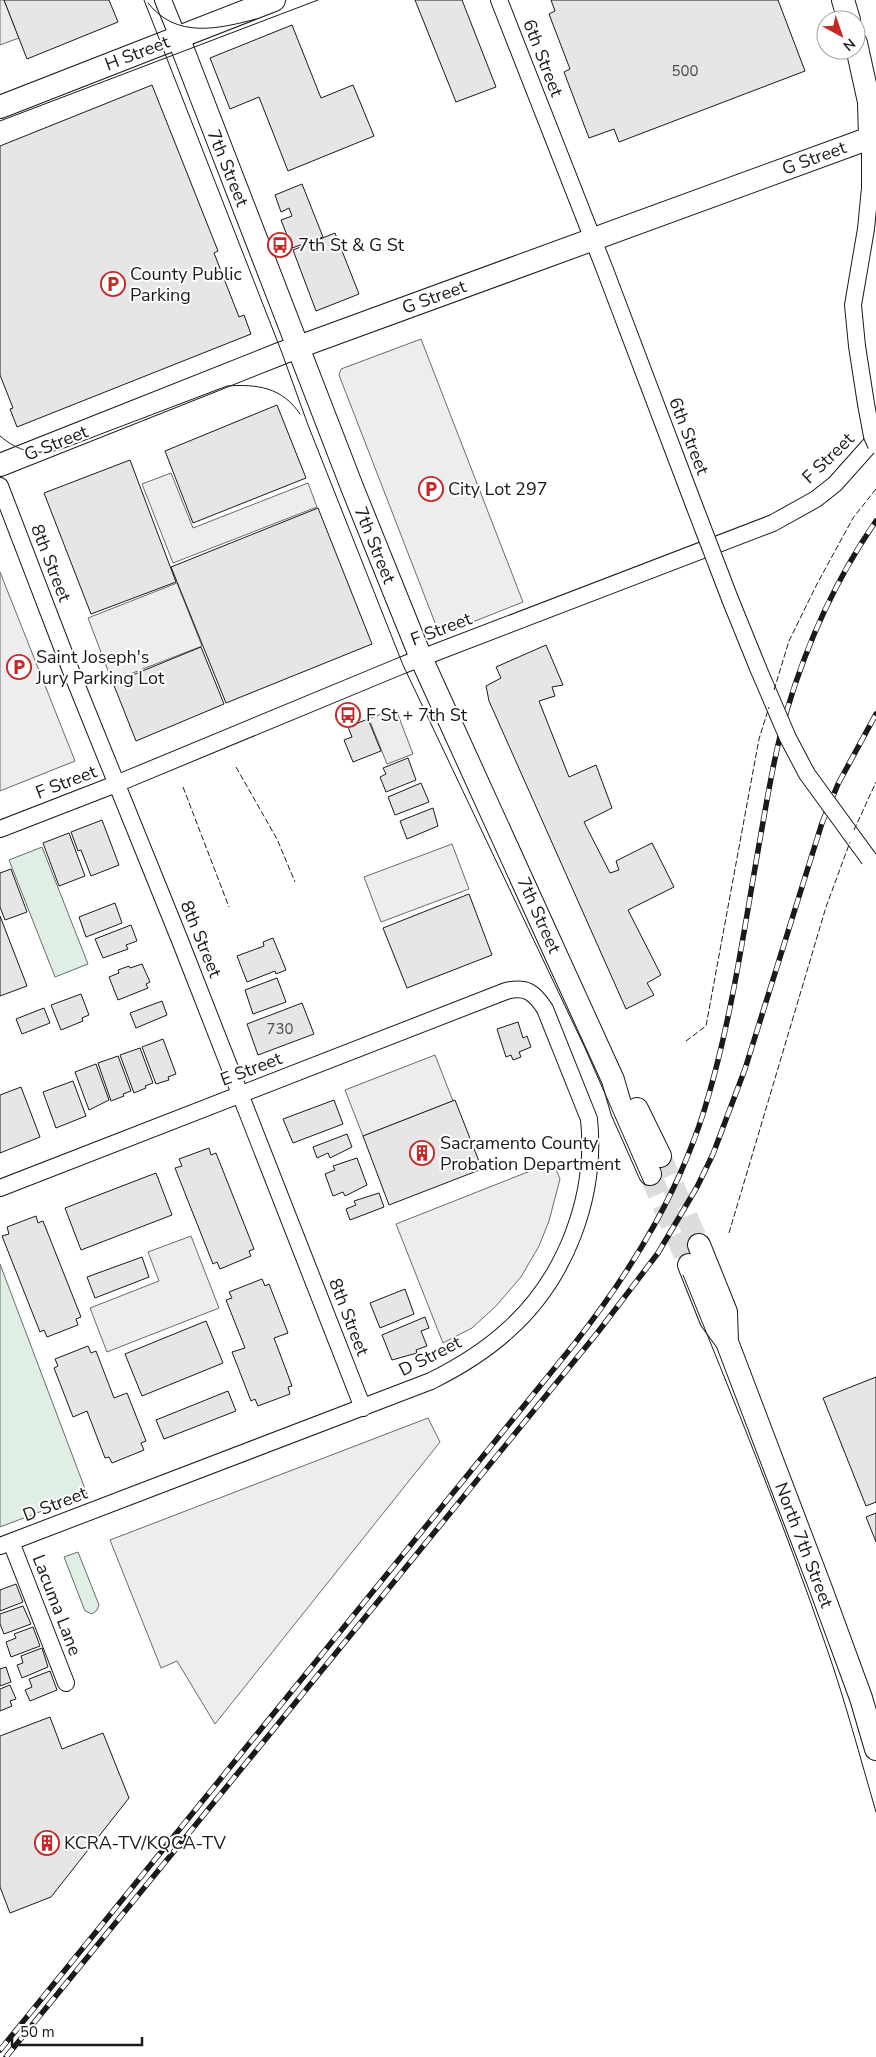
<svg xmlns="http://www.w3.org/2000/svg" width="876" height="2057" viewBox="0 0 876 2057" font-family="'Nunito Sans',sans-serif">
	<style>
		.green { fill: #e0efe3; stroke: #6a6a6a }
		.parking { fill: #ededed; stroke: #6a6a6a }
		.building { fill: #e6e6e6; stroke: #1a1a1a }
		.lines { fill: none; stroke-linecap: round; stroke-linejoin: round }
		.secondary-tunnel { stroke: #ddd; stroke-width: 22; stroke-dasharray: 22 11; stroke-linecap: butt }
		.street-casing { stroke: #1a1a1a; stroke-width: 18 }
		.secondary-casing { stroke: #1a1a1a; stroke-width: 24 }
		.street { stroke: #fff; stroke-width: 16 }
		.secondary { stroke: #fff; stroke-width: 22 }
		.tram { stroke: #1a1a1a; stroke-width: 1 }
		.rail-casing { stroke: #1a1a1a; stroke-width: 5.5 }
		.rail { stroke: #fff; stroke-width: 4; stroke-dasharray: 11; stroke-linecap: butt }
		.street-bridge-casing { stroke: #1a1a1a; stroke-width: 18; stroke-linecap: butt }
		.street-bridge { stroke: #fff; stroke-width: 16 }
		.fence { stroke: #1a1a1a; stroke-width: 1; stroke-dasharray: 6 2.5; stroke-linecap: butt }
		.labels { text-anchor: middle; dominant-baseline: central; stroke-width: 4; stroke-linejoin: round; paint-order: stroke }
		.number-label { font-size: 15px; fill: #4d4d4d }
		.street-label { font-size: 18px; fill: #1a1a1a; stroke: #fff }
		.poi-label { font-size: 18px; fill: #1a1a1a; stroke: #fff; text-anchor: start }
	</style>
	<rect width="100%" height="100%" fill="#fff"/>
	<path class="green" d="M42 847 88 964 55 977 9 860Z
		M0 1264 87 1494 0 1527Z
		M78 1552 99 1605 97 1610 92 1614 85 1611 64 1557Z"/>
	<path class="parking" d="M0 0H4L19 38 0 45Z
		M421 339 523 602 450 631 437 628 339 375 341 369Z
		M171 473 193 528 308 483 317 507 173 563 142 484Z
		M0 572 75 761 0 791Z
		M177 583 202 646 112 681 88 618Z
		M397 712 413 754 387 764 369 719 381 714 383 718Z
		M452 844 469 889 381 922 364 877Z
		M435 1055 453 1101 363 1136 345 1090Z
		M553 1162 560 1179 549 1221 539 1246 521 1277 496 1306 472 1328 443 1343 396 1224Z
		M191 1236 219 1308 107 1352 90 1308 159 1281 148 1252Z
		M428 1418 440 1442 215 1724 177 1661 161 1668 110 1540Z"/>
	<path class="building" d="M4 0H109L118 22 27 59Z
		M415 0H462L496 87 456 102Z
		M551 0H778L805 71 619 142 614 129 589 138 564 72 570 69 549 14 555 11Z
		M292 25 321 98 353 85 374 136 288 171 259 97 230 109 210 58Z
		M152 85 218 251 214 253 239 317 244 315 251 334 17 427 10 409 13 408 0 375V146Z
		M302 184 323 237 292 248 281 220 292 216 289 208 281 212 275 195Z
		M335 233 359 294 316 311 293 250Z
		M277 405 306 478 193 523 165 451Z
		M130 460 176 582 91 614 44 493Z
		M318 508 372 644 226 703 171 567Z
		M546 645 563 685 552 687 555 696 539 701 569 777 596 765 612 808 584 822 610 873 619 870 616 861 652 843 674 887 628 910 661 975 647 983 654 995 626 1009 489 701 486 686 501 678 496 667Z
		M201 647 224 704 136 741 113 683Z
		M368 719 381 751 353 762 344 740 352 737 348 727Z
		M408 758 416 780 386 792 380 777 386 774 383 768Z
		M421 783 429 802 395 815 388 797Z
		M433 808 438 826 407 839 400 821Z
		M102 820 119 865 91 876 81 850 78 851 71 832Z
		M69 833 85 876 59 886 43 843Z
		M11 869 27 912 5 920 0 907V873Z
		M469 894 492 955 407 988 383 928Z
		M115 903 122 923 86 937 79 917Z
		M0 916 27 986 0 996Z
		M131 925 137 941 126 945 128 949 103 958 95 939Z
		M273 938 286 970 276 974 275 971 247 982 237 956 264 946 263 942Z
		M142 964 150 982 146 984 148 988 118 1000 109 977 119 973 118 970 129 966 130 968Z
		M277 978 286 1002 253 1014 245 990Z
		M81 994 89 1015 82 1018 83 1021 61 1030 51 1005Z
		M162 1001 167 1015 136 1028 130 1013Z
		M302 1003 314 1034 258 1055 247 1024Z
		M44 1008 50 1023 22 1034 16 1019Z
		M518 1022 523 1038 527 1036 531 1047 519 1052 521 1057 513 1060 511 1055 506 1057 497 1029Z
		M163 1039 176 1074 168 1077 169 1080 156 1084 142 1047Z
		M140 1048 153 1083 145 1086 146 1088 134 1093 120 1055Z
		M118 1056 131 1091 123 1094 124 1096 111 1101 98 1063Z
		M96 1064 109 1100 89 1110 75 1072Z
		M73 1081 86 1116 56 1128 43 1092Z
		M21 1087 40 1137 0 1153V1095Z
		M334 1100 343 1124 293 1143 283 1119Z
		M455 1100 482 1169 389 1205 363 1136Z
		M347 1134 352 1147 330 1158 328 1153 317 1158 313 1147Z
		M209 1148 211 1155 216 1153 254 1249 249 1251 251 1256 220 1269 217 1262 213 1264 175 1168 182 1166 179 1159Z
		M357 1158 367 1185 345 1196 343 1192 333 1196 325 1174 335 1170 333 1166Z
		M156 1173 172 1215 81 1250 65 1208Z
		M379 1193 384 1207 350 1220 346 1209 356 1205 354 1201Z
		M36 1216 38 1223 43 1221 81 1317 76 1319 78 1325 47 1337 44 1330 40 1332 2 1236 9 1234 7 1227Z
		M142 1257 149 1277 95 1298 87 1277Z
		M262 1279 265 1286 269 1284 288 1333 274 1338 292 1386 288 1387 290 1394 258 1406 255 1399 251 1401 232 1352 245 1348 226 1300 232 1298 229 1292Z
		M405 1289 414 1314 380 1328 370 1303Z
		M425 1317 429 1328 421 1331 427 1346 416 1350 417 1353 392 1360 382 1335Z
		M206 1321 223 1363 142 1396 125 1354Z
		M88 1346 91 1353 96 1351 114 1398 127 1393 146 1441 141 1443 144 1450 112 1463 109 1457 105 1458 87 1411 73 1417 54 1368 58 1366 55 1359Z
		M876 1377V1502L866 1506 823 1398Z
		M228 1391 236 1411 164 1439 156 1420Z
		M876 1513V1542L866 1517Z
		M16 1584 23 1602 0 1611V1590Z
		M23 1606 31 1624 4 1634 0 1624V1614Z
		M33 1627 40 1646 11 1657 6 1642 16 1638 14 1634Z
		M42 1648 48 1667 22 1678 17 1665 23 1663 21 1656Z
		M6 1667 11 1682 0 1686V1669Z
		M50 1671 57 1690 30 1701 25 1690 32 1687 29 1679Z
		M10 1685 16 1699 10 1701 12 1706 0 1711V1689Z
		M50 1717 62 1749 103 1733 129 1798 51 1897 10 1913 0 1887V1736Z"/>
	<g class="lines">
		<path class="secondary-tunnel" d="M660 1156 699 1245
			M650 1174 689 1265"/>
		<defs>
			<path id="street" d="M163 0 178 37
				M499 0 605 270 694 505
				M866 404 857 346 853 305 866 229 870 188V138
				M0 486 73 676 179 938 363 1408
				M730 599 758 668
				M0 829 116 784 403 665 773 523 816 499 835 484 876 438
				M0 1188 506 991C526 986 534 992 545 1009L589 1119C597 1196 566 1279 507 1331 484 1352 459 1367 431 1381L0 1546
				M11 1542 66 1683"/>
			<path id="secondary" d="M843 0 849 20
				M178 37 352 487 421 658 613 1080 622 1111 650 1174
				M0 107 274 0
				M0 465 282 353 870 138 869 102 856 43
				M637 1109 660 1156
				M699 1245 726 1312 727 1342
				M689 1265 711 1320 727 1342 821 1589 861 1698 876 1749"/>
		</defs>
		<use href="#street" class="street-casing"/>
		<use href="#secondary" class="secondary-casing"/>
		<use href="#street" class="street"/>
		<use href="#secondary" class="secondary"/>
		<path class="tram" d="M144 0 282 353 308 425 403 665 585 1048 645 1185
			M148 3C176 39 218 29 256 19
			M0 121 318 0
			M0 436C19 452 35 455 59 450L227 386C257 384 282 387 300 414
			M683 1275C733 1398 783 1521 826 1646 845 1700 860 1757 876 1812"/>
		<defs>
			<path id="rail" d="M0 2050 575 1343C634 1267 683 1187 709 1094 734 1007 746 916 762 828 769 788 776 748 787 710 807 643 836 579 876 521
				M6 2057 598 1332 658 1253 697 1187 713 1154 745 1069 822 823 838 784 876 714"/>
		</defs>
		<use href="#rail" class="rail-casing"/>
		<use href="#rail" class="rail"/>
		<defs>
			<path id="street-bridge" d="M866 404 872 436 876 445
				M694 505 730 599
				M758 668 788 738 807 774 869 859"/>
		</defs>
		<use href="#street-bridge" class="street-bridge-casing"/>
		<use href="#street-bridge" class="street-bridge"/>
		<path class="fence" d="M774 690 789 641 817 584 853 518 876 489
			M236 767 277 839 295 882
			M183 787 229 907
			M854 830 876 782
			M686 1041 706 1026 759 739 769 707
			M729 1233 826 907 850 842"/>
	</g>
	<defs>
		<symbol id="bus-ring" viewBox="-11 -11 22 22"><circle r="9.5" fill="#fff" stroke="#c62828" stroke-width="1.5"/><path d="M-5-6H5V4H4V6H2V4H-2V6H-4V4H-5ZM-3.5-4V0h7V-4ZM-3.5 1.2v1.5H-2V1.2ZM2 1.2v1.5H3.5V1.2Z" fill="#c62828"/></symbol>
		<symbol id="parking-ring" viewBox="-11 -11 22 22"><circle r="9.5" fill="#fff" stroke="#c62828" stroke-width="1.5"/><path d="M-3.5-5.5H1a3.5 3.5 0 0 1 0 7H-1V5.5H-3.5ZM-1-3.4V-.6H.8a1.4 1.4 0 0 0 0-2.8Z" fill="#c62828"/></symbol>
		<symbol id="building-ring" viewBox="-11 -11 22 22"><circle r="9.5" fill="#fff" stroke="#c62828" stroke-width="1.5"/><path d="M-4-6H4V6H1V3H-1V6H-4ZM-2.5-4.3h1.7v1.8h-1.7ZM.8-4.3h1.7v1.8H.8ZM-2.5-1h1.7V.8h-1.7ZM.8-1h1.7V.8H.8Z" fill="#c62828"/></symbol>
	</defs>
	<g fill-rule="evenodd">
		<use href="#bus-ring" x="266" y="231" width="28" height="28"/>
		<use href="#parking-ring" x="99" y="270" width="28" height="28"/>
		<use href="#parking-ring" x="417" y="475" width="28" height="28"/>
		<use href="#parking-ring" x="5" y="653" width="28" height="28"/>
		<use href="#bus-ring" x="334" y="701" width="28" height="28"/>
		<use href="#building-ring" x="408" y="1139" width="28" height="28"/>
		<use href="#building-ring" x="33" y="1829" width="28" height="28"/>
	</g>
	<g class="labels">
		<g class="number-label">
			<text x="685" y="71">500</text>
			<text x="280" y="1029">730</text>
		</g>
		<g class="street-label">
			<text transform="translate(137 53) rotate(-21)">H Street</text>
			<text transform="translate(543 58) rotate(69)">6th Street</text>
			<text transform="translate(814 158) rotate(-20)">G Street</text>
			<text transform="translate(228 168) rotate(68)">7th Street</text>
			<text transform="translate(434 297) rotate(-20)">G Street</text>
			<text transform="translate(689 436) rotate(69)">6th Street</text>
			<text transform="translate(56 443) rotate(-22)">G Street</text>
			<text transform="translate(828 458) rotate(-44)">F Street</text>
			<text transform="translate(375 545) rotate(68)">7th Street</text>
			<text transform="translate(51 563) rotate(69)">8th Street</text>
			<text transform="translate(441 629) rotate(-21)">F Street</text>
			<text transform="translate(66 782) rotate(-21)">F Street</text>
			<text transform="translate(539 915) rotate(66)">7th Street</text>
			<text transform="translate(201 939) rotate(68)">8th Street</text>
			<text transform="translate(251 1069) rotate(-21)">E Street</text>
			<text transform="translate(349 1317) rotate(69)">8th Street</text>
			<text transform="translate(430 1356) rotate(-27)">D Street</text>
			<text transform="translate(55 1504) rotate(-21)">D Street</text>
			<text transform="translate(804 1545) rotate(69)">North 7th Street</text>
			<text transform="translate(57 1605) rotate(69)">Lacuma Lane</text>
		</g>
		<g class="poi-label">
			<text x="298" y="245">7th St &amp; G St</text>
			<text x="130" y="274">County Public<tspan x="130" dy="21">Parking</tspan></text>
			<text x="448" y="489">City Lot 297</text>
			<text x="36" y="657">Saint Joseph's<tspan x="36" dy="21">Jury Parking Lot</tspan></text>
			<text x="366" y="715">F St + 7th St</text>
			<text x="440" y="1143">Sacramento County<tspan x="440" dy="21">Probation Department</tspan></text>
			<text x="64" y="1843">KCRA-TV/KQCA-TV</text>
		</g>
	</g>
	<g transform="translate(841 35) rotate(140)"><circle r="24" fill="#ffffff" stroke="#a3a3a3"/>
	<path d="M0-4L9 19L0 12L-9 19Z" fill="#c62828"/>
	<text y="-8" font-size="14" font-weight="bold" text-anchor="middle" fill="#1a1a1a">N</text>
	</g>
	<path d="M12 2037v8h130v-8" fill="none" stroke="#1a1a1a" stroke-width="2.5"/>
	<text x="20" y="2037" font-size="15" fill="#1a1a1a" stroke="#ffffff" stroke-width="4" paint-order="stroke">50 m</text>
</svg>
